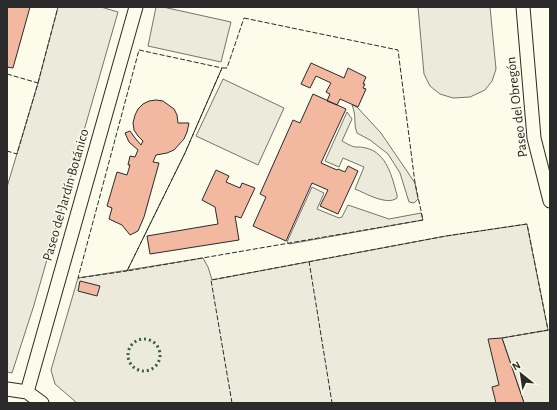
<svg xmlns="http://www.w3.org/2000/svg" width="557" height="410" viewBox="0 0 557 410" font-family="'Alegreya Sans',sans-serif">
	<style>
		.green { fill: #ecebdb; stroke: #74746e }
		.parking { fill: #eceadb; stroke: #74746e }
		.building { fill: #f2b8a0; stroke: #2b2b2b }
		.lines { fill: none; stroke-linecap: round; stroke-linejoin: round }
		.minor-casing { stroke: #2b2b2b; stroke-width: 15 }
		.minor { stroke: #fdfbea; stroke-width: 13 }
		.hedge { stroke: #34623c; stroke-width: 3; stroke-dasharray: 2 3; stroke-linecap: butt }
		.fence { stroke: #2b2b2b; stroke-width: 1; stroke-dasharray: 5 2; stroke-linecap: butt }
		.labels { text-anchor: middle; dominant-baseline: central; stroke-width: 3; stroke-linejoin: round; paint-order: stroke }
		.street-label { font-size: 14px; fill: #2b2b2b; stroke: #fdfbea }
	</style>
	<rect width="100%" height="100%" fill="#fdfbea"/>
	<path class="green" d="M156 7H163L231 22 221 62 148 46Z
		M418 7H490L496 69 492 81 485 90 470 97 453 98 440 94 430 86 424 74Z
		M223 79 284 108 258 165 196 136Z
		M352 105 357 107 381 133 415 183 418 199 414 203 409 202 400 173 388 154 370 140 357 133C353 123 357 117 352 105Z
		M347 112 352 119 342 141C346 143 352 147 356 147 359 147 362 147 366 148 387 153 392 177 397 195V198C387 206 365 193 355 189L364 167 343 158 339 167 325 161Z
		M312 187 324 193 317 209 339 218 342 217 348 205 389 219 421 213 423 220 289 244 287 242Z
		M527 224 548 330 503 338 524 403H77L55 384 51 370 78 278 203 258 208 267 212 280 446 236Z"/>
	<path class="parking" d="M58 7H101L118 12 34 305 12 373 7 372V187L38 83Z
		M550 330V403H524L502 338Z"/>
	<path class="building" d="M7 7H30L13 68 7 67Z
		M311 63 344 78 348 68 366 77 363 84H365L363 88 366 89 358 107 340 99 337 105 327 101 330 94 326 92 331 83 316 76 310 88 301 84Z
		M313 94 346 109 321 163 337 170 338 169 345 172 348 166 358 171 338 214 320 206 328 190 312 183 286 241 253 226 266 197 260 194 293 120 300 123Z
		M156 100 163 101 174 109 177 115 178 123H189L187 132 184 139 174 150 167 153 156 155 153 162 159 163 144 217 138 231 130 235 122 225 109 219 112 208 107 206 117 172 127 175 130 165H128L130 156 135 157 138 150 129 142 125 133 130 131 135 138 141 145 143 141 138 136 134 130 133 123 135 115 138 109 143 104 149 101Z
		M216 170 229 176 226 182 240 188 242 183 255 188 241 218 235 216 239 240 150 254 147 236 218 224 215 207 202 200Z
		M80 281 100 286 97 296 78 291Z
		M502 338 524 403H496L492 387 499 385 488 339Z"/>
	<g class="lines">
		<defs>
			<path id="minor" d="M523 7 534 138 550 201
				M7 389 27 392 42 403
				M27 392 136 7"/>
		</defs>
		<use href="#minor" class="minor-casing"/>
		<use href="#minor" class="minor"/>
		<path class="hedge" d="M128 355a16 16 0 1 1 32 0a16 16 0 1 1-32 0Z"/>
		<path class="fence" d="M244 18 398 50 415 183 423 220 127 271 185 153 222 68H227Z
			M139 50 222 68 185 153 127 271 78 278Z
			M7 74 38 83 17 154 7 151
			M38 83 58 7
			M309 261 332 403
			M232 403 211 280 446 236 527 224 548 330 502 338"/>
	</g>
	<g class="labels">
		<g class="street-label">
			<text transform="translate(517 107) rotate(-97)">Paseo del Obregón</text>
			<text transform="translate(66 195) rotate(-74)">Paseo del Jardín Botánico</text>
		</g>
	</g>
	<rect width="557" height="410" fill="none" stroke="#2b2b2b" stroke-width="16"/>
	<g transform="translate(521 374) rotate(330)" stroke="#fdfbea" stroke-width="3" paint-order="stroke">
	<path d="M0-3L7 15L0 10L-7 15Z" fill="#2b2b2b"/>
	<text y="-6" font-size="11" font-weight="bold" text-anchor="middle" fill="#2b2b2b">N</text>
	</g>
</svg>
